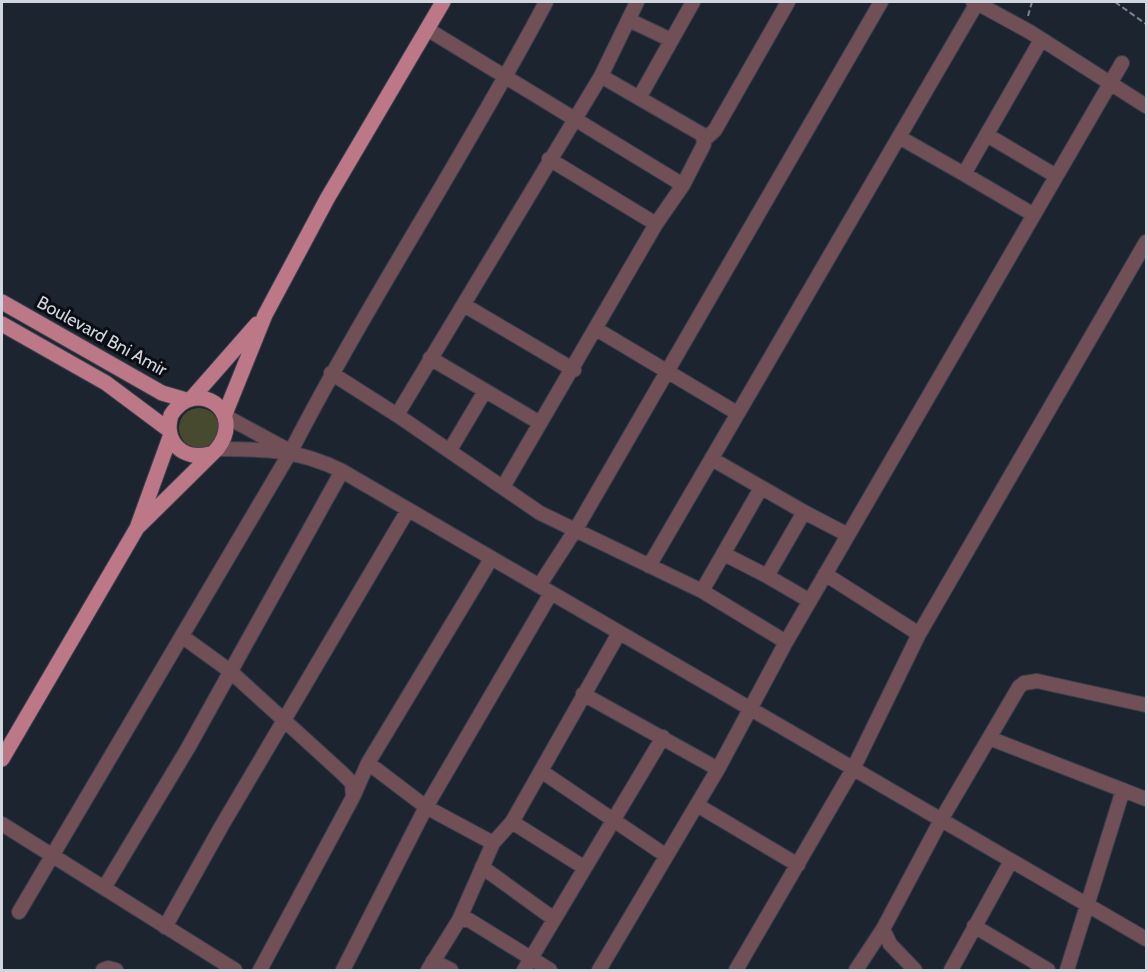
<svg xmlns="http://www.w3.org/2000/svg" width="1148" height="972" viewBox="0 0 1148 972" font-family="Cabin,sans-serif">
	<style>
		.green { fill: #484a2f }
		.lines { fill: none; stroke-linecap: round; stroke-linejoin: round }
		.minor-casing { stroke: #39404c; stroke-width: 16 }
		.major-casing { stroke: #39404c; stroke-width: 17 }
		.path { stroke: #7c838c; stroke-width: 2; stroke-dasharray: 6 3; stroke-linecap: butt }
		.minor { stroke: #714f56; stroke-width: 14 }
		.major { stroke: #bd7887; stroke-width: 15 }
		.labels { text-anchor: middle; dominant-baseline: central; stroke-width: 6; stroke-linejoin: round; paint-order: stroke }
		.street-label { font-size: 18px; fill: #d1d6de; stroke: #0a0d13 }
	</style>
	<rect width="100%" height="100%" fill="#1c2430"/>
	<path class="green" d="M179 428a20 20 0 1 1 40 0a20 20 0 1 1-40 0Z"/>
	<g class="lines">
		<defs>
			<path id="minor" d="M977 3 1030 32 1146 106
				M629 20 671 40
				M427 29 683 185 656 224 503 487
				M601 76 703 135 704 144 683 185
				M639 98 693 2
				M987 135 1056 176
				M899 137 964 174
				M704 140 715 130 788 2
				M549 159 656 224
				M1034 215 964 174 1041 40
				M464 305 574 370
				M596 329 737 413
				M430 358 540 423
				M331 373 397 415 601 76 637 2
				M397 415 540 513 702 591 786 642
				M225 416 286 449
				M217 449C265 449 298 449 342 471L1146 939
				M450 450 485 391
				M712 459 804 512 767 576 810 601
				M804 512 848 535
				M724 554 767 576
				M649 566 977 3 973 2
				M825 574 919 634
				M539 586 576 529 881 2
				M702 591 761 488
				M183 637 230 671 342 773 352 783 353 797
				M583 694 718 769
				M989 738 1146 799
				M368 763 426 807 493 843
				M541 771 665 855
				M697 805 798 865
				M512 822 585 868
				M2 824 235 970
				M482 867 554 919
				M104 888 188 748 342 471
				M19 912 291 451C370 298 466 154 546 2
				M459 920H469L550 970
				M974 926 1048 970
				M165 927 221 827 408 510
				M883 929 890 944 915 970
				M433 961 451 970
				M103 970 108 968 116 970
				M260 970 353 797 368 763 491 559
				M343 970 426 807 551 593
				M428 970 459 920 493 843 512 822 619 633
				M524 970 663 737
				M599 970 718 769 786 642 1122 63
				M736 970 853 769 919 634 1146 242
				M856 970 883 929 941 820 1019 687 1024 683 1037 681 1146 705
				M951 970 1011 861
				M1067 970 1123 790"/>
			<path id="major" d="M2 302 162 393 186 400
				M2 324 106 383 169 430
				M192 398 257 324
				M225 414 265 315 327 199 443 2
				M139 526 217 449C247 411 196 376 171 415 163 442 183 461 210 454
				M2 759 137 528 170 437"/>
		</defs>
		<use href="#minor" class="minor-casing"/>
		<use href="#major" class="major-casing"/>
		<path class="path" d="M1115 2 1146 24
			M1028 16 1032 2"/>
		<use href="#minor" class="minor"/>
		<use href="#major" class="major"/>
	</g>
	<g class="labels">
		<g class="street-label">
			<text transform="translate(102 336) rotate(29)">Boulevard Bni Amir</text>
		</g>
	</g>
	<rect width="1148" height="972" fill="none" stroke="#d1d6de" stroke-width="6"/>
</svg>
